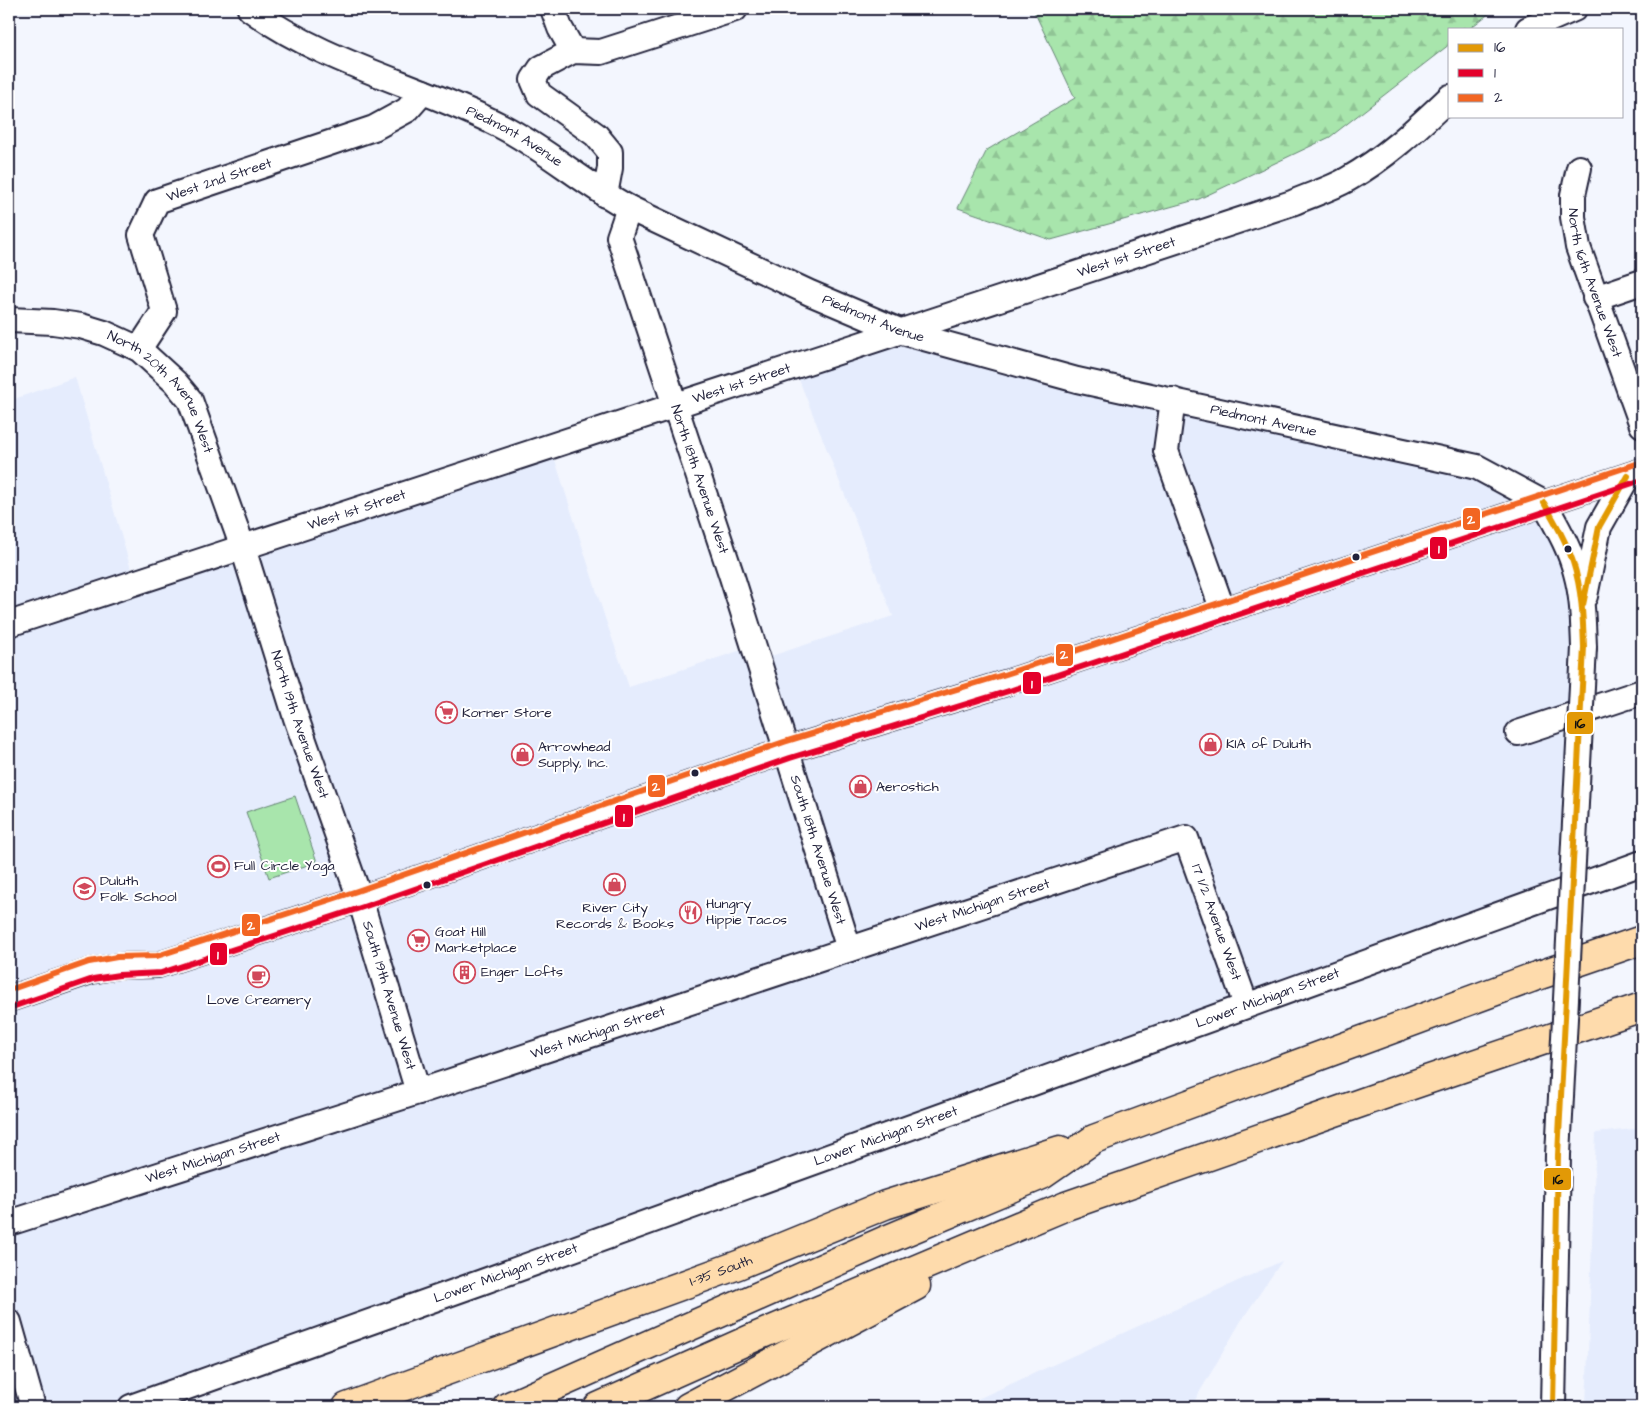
<svg xmlns="http://www.w3.org/2000/svg" width="1651" height="1416" viewBox="0 0 1651 1416" font-family="'Architects Daughter',sans-serif">
	<style>
		.built { fill: #e5ecfd }
		.green { fill: #a8e5ac; stroke: #658474 }
		.forest { fill: url(#forest-firs); stroke: #658474 }
		.lines { fill: none; stroke-linecap: round; stroke-linejoin: round }
		.minor-casing { stroke: #22223b; stroke-width: 28 }
		.highway-casing { stroke: #22223b; stroke-width: 31 }
		.minor { stroke: #fff; stroke-width: 24 }
		.highway { stroke: #fedbac; stroke-width: 28 }
		.minor-bridge-casing { stroke: #22223b; stroke-width: 28; stroke-linecap: butt }
		.minor-bridge { stroke: #fff; stroke-width: 24 }
		.bus-1-casing { stroke: #fff; stroke-width: 10 }
		.bus-2-casing { stroke: #fff; stroke-width: 10 }
		.bus-3-casing { stroke: #fff; stroke-width: 10 }
		.bus-1 { stroke: #e29906; stroke-width: 6 }
		.bus-2 { stroke: #e4002b; stroke-width: 6 }
		.bus-3 { stroke: #f26522; stroke-width: 6 }
		.bus-dot { fill: #22223b; stroke: #fff; stroke-width: 2 }
		.labels { text-anchor: middle; dominant-baseline: central; stroke-width: 4; stroke-linejoin: round; paint-order: stroke }
		.street-label { font-size: 14px; fill: #22223b; stroke: #fff }
		.poi-label { font-size: 14px; fill: #22223b; stroke: #fff; text-anchor: start }
		.line-badge { stroke: #fff; stroke-width: 2 }
		.badge-label { font-size: 14px; text-anchor: middle; font-weight: bold; fill: #fff }
		.pale-badge-label { font-size: 14px; text-anchor: middle; font-weight: bold; fill: #111 }
	</style>
	<defs>
		<pattern id="forest-firs" width="22" height="20" patternUnits="userSpaceOnUse" patternTransform="scale(1.25)"><rect width="22" height="20" fill="#a8e5ac"/><path d="M5 1l3.5 6h-7zM16 11l3.5 6h-7z" fill="#90c495"/></pattern>
	</defs>
	<rect width="100%" height="100%" fill="#f3f6fe"/>
	<filter id="ink" filterUnits="userSpaceOnUse"><feTurbulence type="fractalNoise" baseFrequency=".02" numOctaves="2"/><feDisplacementMap in="SourceGraphic" scale="10" xChannelSelector="R" yChannelSelector="G"/><feConvolveMatrix kernelMatrix="1 2 1 2 8 2 1 2 1" color-interpolation-filters="sRGB"/></filter>
	<g filter="url(#ink)">
		<path class="built" d="M902 332 1477 467 1544 503 1576 573 1579 885 130 1407H9V401L75 377 135 583 551 447 605 618 629 687 754 646 759 660 893 616 794 367Z
			M1642 1128V1407H1586L1596 1133Z
			M1282 1261 1241 1321 1191 1407H960Z"/>
		<path class="green" d="M295 796 317 862 269 878 246 812Z"/>
		<path class="forest" d="M1033 9H1495L1469 29H1450V44L1330 137 1199 199 1051 240 958 208 987 150 1075 98Z"/>
		<g class="lines">
			<defs>
				<g id="minor">
					<path id="s1" d="M250 9C325 64 419 84 501 126 546 149 584 184 629 208L810 293 902 332 1077 380 1477 467 1544 503"/>
					<path d="M553 9 560 28 573 51"/>
					<path d="M1528 29 1574 9"/>
					<path id="s2" d="M1579 168 1573 195V217L1578 247 1642 425"/>
					<path d="M605 195 610 168V152L596 135 539 94 533 80 541 68 573 51 601 52 735 9"/>
					<path id="s3" d="M629 208 619 237 732 577 849 949"/>
					<path d="M1595 298 1642 282"/>
					<path id="s4" d="M9 320 53 322 81 326 104 333 139 349 175 382 190 400 243 548 296 718 360 899 418 1092"/>
					<path id="s5" d="M139 349 164 311 141 235 157 201 374 128 407 110 423 92"/>
					<path d="M1173 400 1166 451 1223 611"/>
					<path d="M1544 503C1556 525 1570 548 1576 573 1583 598 1583 623 1584 647"/>
					<path d="M1585 596 1599 527 1628 476"/>
					<path id="s6" d="M9 624 1292 203C1310 195 1331 189 1348 179 1387 157 1418 127 1450 97"/>
					<path d="M1518 733 1642 692"/>
					<path d="M9 999 91 971 118 966 158 965 360 899 787 750 1009 682 1642 471"/>
					<path id="s7" d="M9 1223 418 1092 1186 838 1246 1005"/>
					<path d="M9 1322 33 1407"/>
					<path id="s8" d="M131 1407 482 1282 1642 863"/>
				</g>
				<g id="highway">
					<path id="s9" d="M347 1407 738 1265 885 1205 1060 1150"/>
					<path d="M507 1407 888 1239 1042 1175 1094 1139 1531 978 1642 940"/>
					<path d="M598 1407 755 1337 1066 1206 1412 1085 1642 1007"/>
					<path d="M688 1407 916 1286"/>
				</g>
			</defs>
			<use href="#minor" class="minor-casing"/>
			<use href="#highway" class="highway-casing"/>
			<use href="#minor" class="minor"/>
			<use href="#highway" class="highway"/>
			<defs>
				<path id="minor-bridge" d="M1553 1407 1558 1155 1584 647"/>
			</defs>
			<use href="#minor-bridge" class="minor-bridge-casing"/>
			<use href="#minor-bridge" class="minor-bridge"/>
			<defs>
				<path id="bus-1" d="M1544 503C1555 522 1566 541 1573 562 1582 590 1583 618 1584 647L1558 1155 1553 1407
					M1583 605 1599 527 1628 476"/>
				<path id="bus-2" d="M12 1007 93 979 119 975 161 973 363 907 790 758 1012 690 1642 480"/>
				<path id="bus-3" d="M9 990 89 962 117 957 157 956 357 891 784 742 1006 674 1639 463"/>
			</defs>
			<use href="#bus-1" class="bus-1-casing"/>
			<use href="#bus-2" class="bus-2-casing"/>
			<use href="#bus-3" class="bus-3-casing"/>
			<use href="#bus-1" class="bus-1"/>
			<use href="#bus-2" class="bus-2"/>
			<use href="#bus-3" class="bus-3"/>
		</g>
	</g>
	<defs>
		<symbol id="supermarket-ring" viewBox="-11 -11 22 22"><circle r="9.5" fill="#fff" stroke="#d1495b" stroke-width="1.5"/><path d="M-6-5.5h2.5l.6 2H6L4.5 2H-2.5L-4.4-4H-6ZM-1.5 3.2a1.3 1.3 0 1 0 .1 0ZM3 3.2a1.3 1.3 0 1 0 .1 0Z" fill="#d1495b"/></symbol>
		<symbol id="shop-ring" viewBox="-11 -11 22 22"><circle r="9.5" fill="#fff" stroke="#d1495b" stroke-width="1.5"/><path d="M-5-2.5h2.3a2.7 3.5 0 0 1 5.4 0H5L5.5 6h-11ZM-1.5-2.5h3a1.5 2.3 0 0 0-3 0Z" fill="#d1495b"/></symbol>
		<symbol id="stadium-ring" viewBox="-11 -11 22 22"><circle r="9.5" fill="#fff" stroke="#d1495b" stroke-width="1.5"/><path d="M0-5a6.5 5 0 1 0 0 10a6.5 5 0 1 0 0-10ZM-3.5-1.8h7v3.6h-7Z" fill="#d1495b"/></symbol>
		<symbol id="school-ring" viewBox="-11 -11 22 22"><circle r="9.5" fill="#fff" stroke="#d1495b" stroke-width="1.5"/><path d="M0-5L7-2L0 1L-7-2ZM-4 1L0 2.5L4 1V4Q0 6-4 4Z" fill="#d1495b"/></symbol>
		<symbol id="restaurant-ring" viewBox="-11 -11 22 22"><circle r="9.5" fill="#fff" stroke="#d1495b" stroke-width="1.5"/><path d="M-5-6h1v4h1v-4h1v4h1v-4h1v5L-1.5 .5V6h-2V.5L-5-1ZM5-6V6H3V1.5H1.5Q1.5-4 5-6Z" fill="#d1495b"/></symbol>
		<symbol id="building-ring" viewBox="-11 -11 22 22"><circle r="9.5" fill="#fff" stroke="#d1495b" stroke-width="1.5"/><path d="M-4-6H4V6H1V3H-1V6H-4ZM-2.5-4.3h1.7v1.8h-1.7ZM.8-4.3h1.7v1.8H.8ZM-2.5-1h1.7V.8h-1.7ZM.8-1h1.7V.8H.8Z" fill="#d1495b"/></symbol>
		<symbol id="cafe-ring" viewBox="-11 -11 22 22"><circle r="9.5" fill="#fff" stroke="#d1495b" stroke-width="1.5"/><path d="M-5.5-4.5H6V0H3Q3 3.5 0 3.5H-2.5Q-5.5 3.5-5.5 0ZM3-3.2v2h1.7v-2ZM-6 4.5H4V6H-6Z" fill="#d1495b"/></symbol>
	</defs>
	<g fill-rule="evenodd">
		<use href="#supermarket-ring" x="434" y="700" width="25" height="25"/>
		<use href="#shop-ring" x="1198" y="732" width="25" height="25"/>
		<use href="#shop-ring" x="510" y="742" width="25" height="25"/>
		<use href="#shop-ring" x="848" y="774" width="25" height="25"/>
		<use href="#stadium-ring" x="206" y="854" width="25" height="25"/>
		<use href="#shop-ring" x="602" y="872" width="25" height="25"/>
		<use href="#school-ring" x="72" y="876" width="25" height="25"/>
		<use href="#restaurant-ring" x="678" y="900" width="25" height="25"/>
		<use href="#supermarket-ring" x="406" y="928" width="25" height="25"/>
		<use href="#building-ring" x="452" y="960" width="25" height="25"/>
		<use href="#cafe-ring" x="246" y="964" width="25" height="25"/>
	</g>
	<g class="bus-dot">
		<circle cx="1568" cy="549" r="4.5"/>
		<circle cx="1356" cy="557" r="4.5"/>
		<circle cx="695" cy="773" r="4.5"/>
		<circle cx="427" cy="885" r="4.5"/>
	</g>
	<g class="labels">
		<g class="street-label">
			<text stroke="none"><textPath href="#s1" startOffset="294">Piedmont Avenue</textPath></text>
			<text stroke="none"><textPath href="#s5" startOffset="228">West 2nd Street</textPath></text>
			<text stroke="none"><textPath href="#s6" startOffset="1176">West 1st Street</textPath></text>
			<text stroke="none"><textPath href="#s2" startOffset="119">North 16th Avenue West</textPath></text>
			<text stroke="none"><textPath href="#s1" startOffset="698">Piedmont Avenue</textPath></text>
			<text stroke="none"><textPath href="#s6" startOffset="771">West 1st Street</textPath></text>
			<text stroke="none"><textPath href="#s4" startOffset="182">North 20th Avenue West</textPath></text>
			<text stroke="none"><textPath href="#s1" startOffset="1102">Piedmont Avenue</textPath></text>
			<text stroke="none"><textPath href="#s3" startOffset="286">North 18th Avenue West</textPath></text>
			<text stroke="none"><textPath href="#s6" startOffset="366">West 1st Street</textPath></text>
			<text stroke="none"><textPath href="#s4" startOffset="550">North 19th Avenue West</textPath></text>
			<text stroke="none"><textPath href="#s3" startOffset="675">South 18th Avenue West</textPath></text>
			<text stroke="none"><textPath href="#s7" startOffset="1024">West Michigan Street</textPath></text>
			<text stroke="none"><textPath href="#s7" startOffset="1328">17 1/2 Avenue West</textPath></text>
			<text stroke="none"><textPath href="#s4" startOffset="835">South 19th Avenue West</textPath></text>
			<text stroke="none"><textPath href="#s8" startOffset="1208">Lower Michigan Street</textPath></text>
			<text stroke="none"><textPath href="#s7" startOffset="619">West Michigan Street</textPath></text>
			<text stroke="none"><textPath href="#s8" startOffset="802">Lower Michigan Street</textPath></text>
			<text stroke="none"><textPath href="#s7" startOffset="214">West Michigan Street</textPath></text>
			<text stroke="none"><textPath href="#s9" startOffset="398">I-35 South</textPath></text>
			<text stroke="none"><textPath href="#s8" startOffset="398">Lower Michigan Street</textPath></text>
		</g>
		<g class="poi-label">
			<text x="462" y="713">Korner Store</text>
			<text x="1226" y="744">KIA of Duluth</text>
			<text x="538" y="747">Arrowhead<tspan x="538" dy="16">Supply, Inc.</tspan></text>
			<text x="876" y="787">Aerostich</text>
			<text x="234" y="866">Full Circle Yoga</text>
			<text x="100" y="881">Duluth<tspan x="100" dy="16">Folk School</tspan></text>
			<text x="706" y="904">Hungry<tspan x="706" dy="16">Hippie Tacos</tspan></text>
			<text x="615" y="908" text-anchor="middle">River City<tspan x="615" dy="16">Records &amp; Books</tspan></text>
			<text x="435" y="932">Goat Hill<tspan x="435" dy="16">Marketplace</tspan></text>
			<text x="481" y="972">Enger Lofts</text>
			<text x="259" y="1000" text-anchor="middle">Love Creamery</text>
		</g>
	</g>
	<g class="line-badge">
		<rect x="1462" y="507" width="19" height="24" rx="5" fill="#f26522"/>
		<rect x="1429" y="536" width="19" height="24" rx="5" fill="#e4002b"/>
		<rect x="1055" y="643" width="19" height="24" rx="5" fill="#f26522"/>
		<rect x="1022" y="671" width="20" height="24" rx="5" fill="#e4002b"/>
		<rect x="1566" y="711" width="28" height="24" rx="5" fill="#e29906"/>
		<rect x="647" y="774" width="19" height="24" rx="5" fill="#f26522"/>
		<rect x="614" y="804" width="20" height="24" rx="5" fill="#e4002b"/>
		<rect x="241" y="913" width="20" height="24" rx="5" fill="#f26522"/>
		<rect x="209" y="942" width="19" height="24" rx="5" fill="#e4002b"/>
		<rect x="1543" y="1167" width="29" height="24" rx="5" fill="#e29906"/>
	</g>
	<g class="badge-label">
		<text x="1471" y="524">2</text>
		<text x="1439" y="553">1</text>
		<text x="1064" y="659">2</text>
		<text x="1032" y="688">1</text>
		<text x="656" y="791">2</text>
		<text x="624" y="821">1</text>
		<text x="251" y="930">2</text>
		<text x="218" y="959">1</text>
	</g>
	<g class="pale-badge-label">
		<text x="1580" y="728">16</text>
		<text x="1558" y="1184">16</text>
	</g>
	<rect width="1651" height="1416" fill="none" stroke="#fff" stroke-width="30"/>
	<rect x="15" y="15" width="1621" height="1386" fill="none" stroke="#22223b" stroke-width="2" filter="url(#ink)"/>
	<rect x="1448" y="28" width="175" height="90" fill="#ffffff" stroke="#a7a7b1"/>
	<rect x="1458" y="44" width="25" height="8" fill="#e29906" stroke="#a7a7b1"/>
	<text x="1494" y="52" font-size="15" fill="#22223b">16</text>
	<rect x="1458" y="69" width="25" height="8" fill="#e4002b" stroke="#a7a7b1"/>
	<text x="1494" y="78" font-size="15" fill="#22223b">1</text>
	<rect x="1458" y="94" width="25" height="8" fill="#f26522" stroke="#a7a7b1"/>
	<text x="1494" y="102" font-size="15" fill="#22223b">2</text>
</svg>
